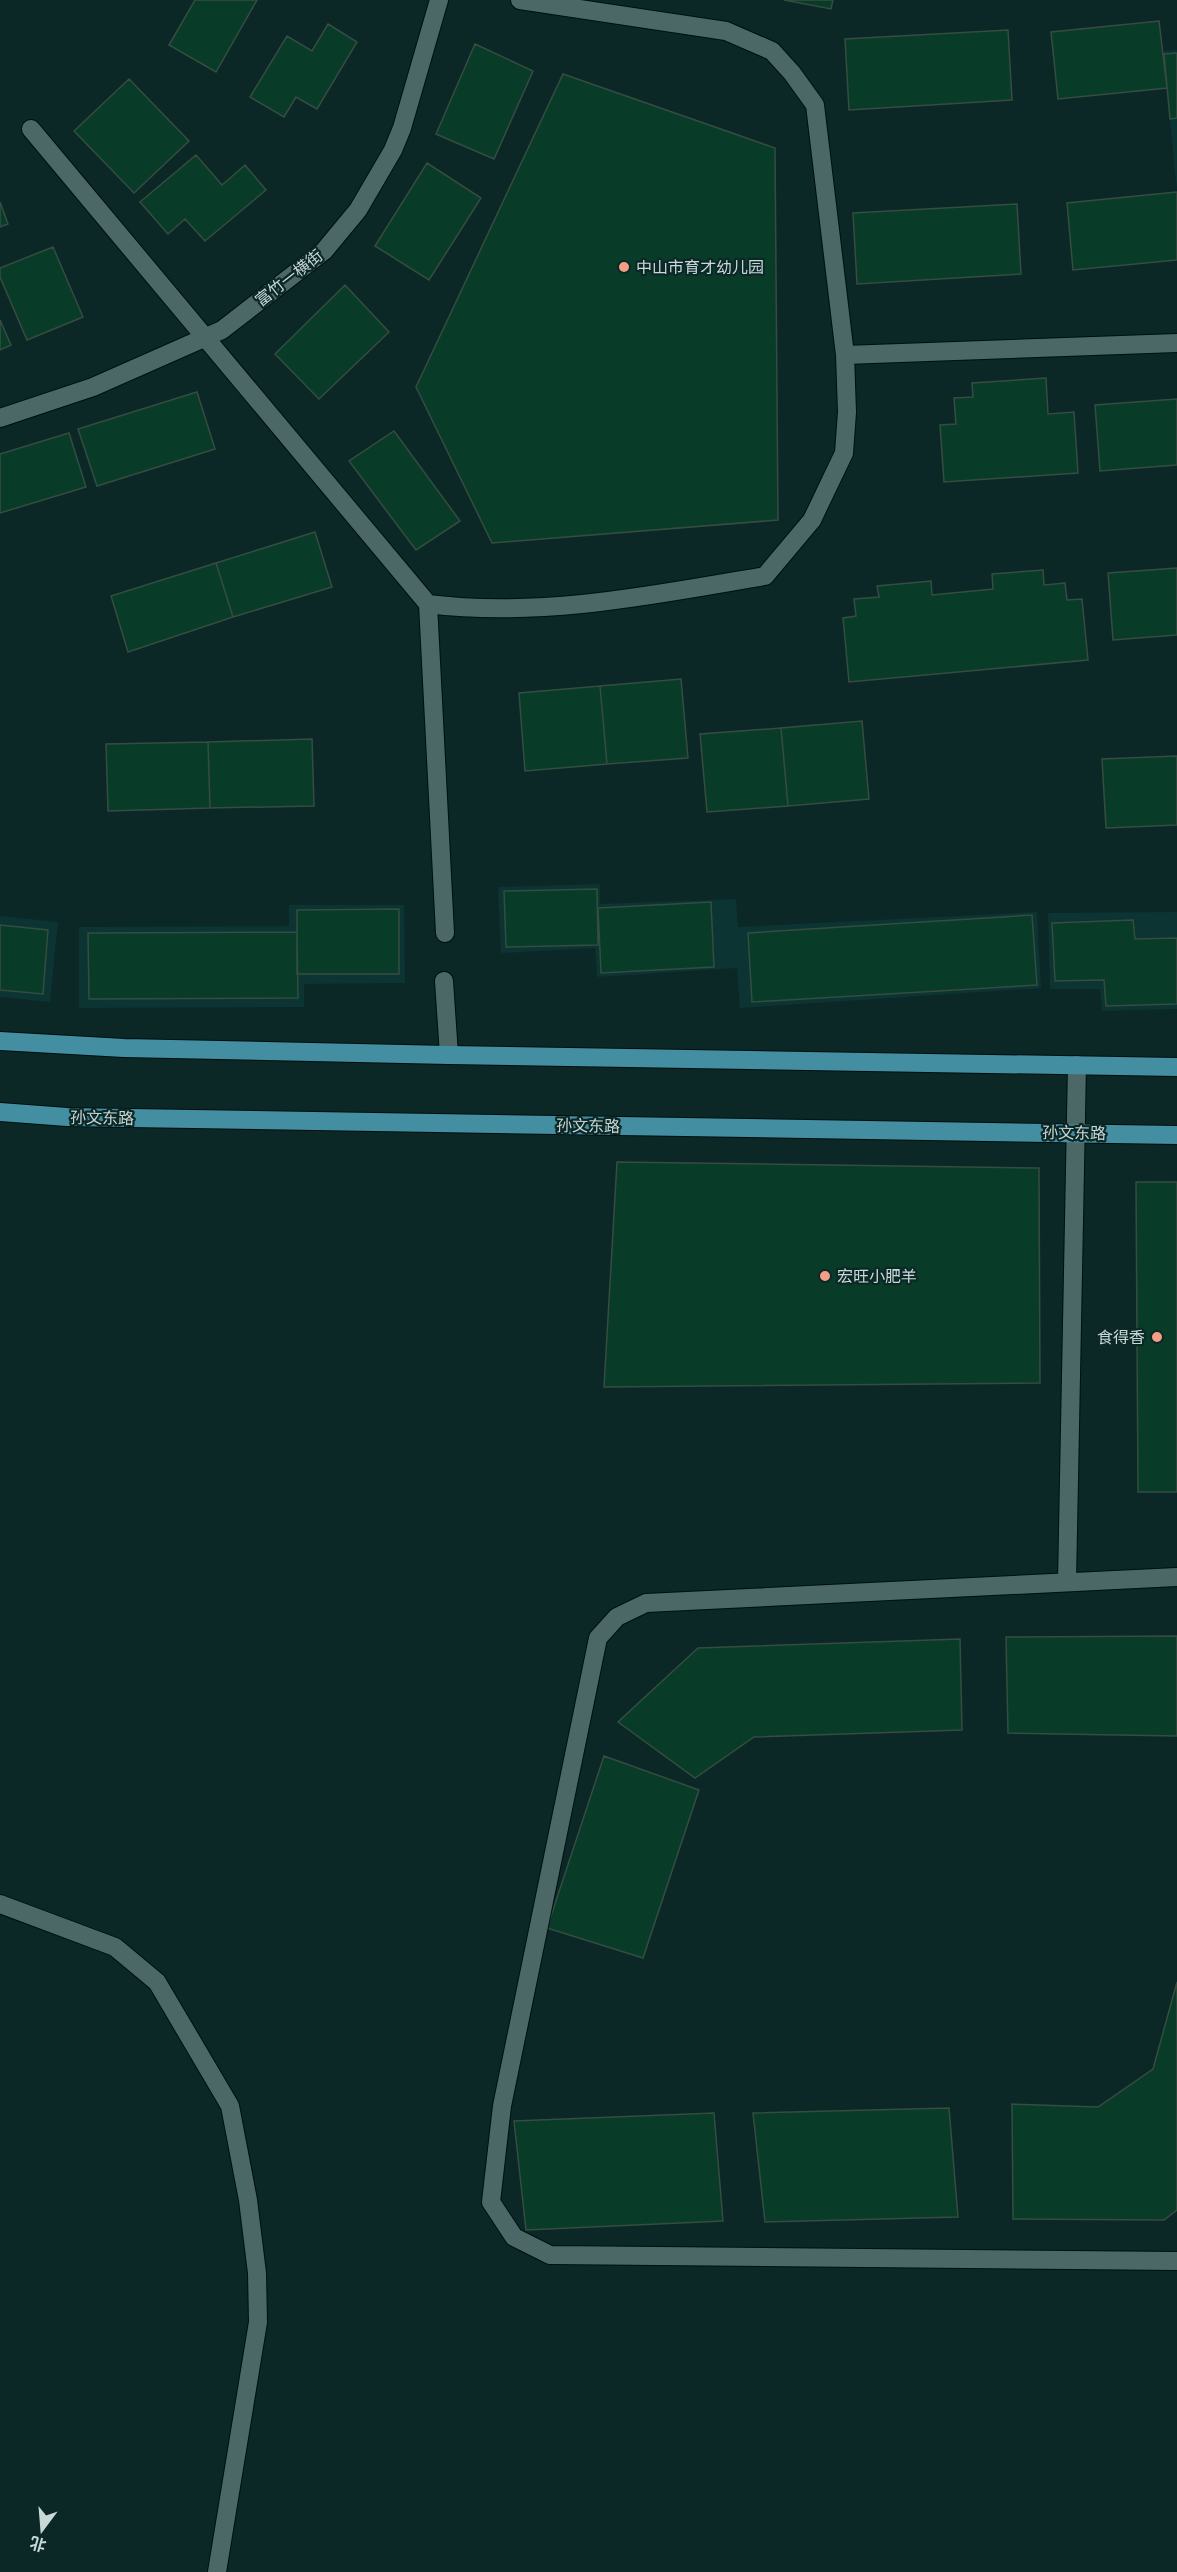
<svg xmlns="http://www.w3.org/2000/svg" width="1177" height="2572" viewBox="0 0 1177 2572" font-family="Poppins,'Noto Sans SC',sans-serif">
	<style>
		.built { fill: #0b3433 }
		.building { fill: #083c28; stroke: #364c41; stroke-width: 1.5 }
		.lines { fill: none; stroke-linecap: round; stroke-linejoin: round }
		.minor-casing { stroke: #000f0f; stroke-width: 20 }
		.major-casing { stroke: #000f0f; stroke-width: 20 }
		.minor { stroke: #4b6867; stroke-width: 18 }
		.major { stroke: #448ea2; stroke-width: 18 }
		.poi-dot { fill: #f39f86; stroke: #0b2827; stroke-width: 2 }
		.labels { text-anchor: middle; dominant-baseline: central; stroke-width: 4.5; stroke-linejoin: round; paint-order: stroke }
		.poi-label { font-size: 16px; fill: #c9d9d8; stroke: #0b2827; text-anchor: start }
		.street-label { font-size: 16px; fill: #c9d9d8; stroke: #0b2827 }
	</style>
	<rect width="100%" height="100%" fill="#0b2827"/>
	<path class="built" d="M1177 50V190L1163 51Z
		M600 884V904L736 899 738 927 1037 912 1041 988 740 1008 737 968 597 977 595 948 501 953 498 887Z
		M289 905H404L405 983 304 984V1007L79 1008V927L289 926Z
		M1177 912V1009L1102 1011 1100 989H1050L1048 913Z
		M0 916 58 922 50 1002 0 997Z"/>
	<path class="building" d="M195 0H257L216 72 169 45Z
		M784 0H833L831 9Z
		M1159 21 1167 88 1058 99 1051 32Z
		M328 24 357 42 317 109 296 97 284 117 250 97 287 36 312 51Z
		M1008 30 1012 100 849 110 845 39Z
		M475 44 533 71 494 159 436 134Z
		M1177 53V118L1170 119 1164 54Z
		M563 74 775 148 778 520 492 543 416 387Z
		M129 79 189 141 134 193 74 131Z
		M196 155 222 185 245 165 266 190 205 241 185 219 168 234 140 202Z
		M427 163 481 198 429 280 375 246Z
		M1177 192V260L1073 270 1067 203Z
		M0 202 8 224 0 227Z
		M1017 204 1021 274 857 284 853 213Z
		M53 247 83 317 27 340 0 277V268Z
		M345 285 389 332 319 399 275 354Z
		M0 320 11 345 0 350Z
		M1046 378 1048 414 1074 412 1078 473 944 482 940 425 956 424 954 398 973 397 972 383Z
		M197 392 215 449 97 486 78 429Z
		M1177 399V465L1100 471 1095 405Z
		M394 431 460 521 416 550 349 461Z
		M69 433 86 487 0 513V454Z
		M315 532 332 587 233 617 216 563Z
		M216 563 233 617 128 652 111 596Z
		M1177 568V635L1113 640 1108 573Z
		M1043 570 1044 585 1065 583 1067 600 1082 599 1088 660 849 682 843 618 856 616 854 599 879 597 877 586 931 581 932 595 993 589 992 574Z
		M681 679 688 758 607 764 600 686Z
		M600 686 607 764 525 771 519 693Z
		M862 721 869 799 788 806 781 728Z
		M781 728 788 806 707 812 700 734Z
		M312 739 314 806 210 808 208 742Z
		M208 742 210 808 108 811 106 744Z
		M1177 756V825L1106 828 1102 759Z
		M597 889 598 945 506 947 504 891Z
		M711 902 714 967 601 973 598 908Z
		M399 909V974H297V910Z
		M1032 915 1037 985 752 1002 748 933Z
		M1133 920 1135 939 1177 938V1004L1106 1006 1104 980 1055 981 1052 923Z
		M0 925 48 930 43 994 0 990Z
		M297 932 298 998 89 999 88 933Z
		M617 1162 1039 1168 1040 1383 604 1387Z
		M1136 1182H1177V1492H1138Z
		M1177 1636V1736L1008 1733 1006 1637Z
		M960 1639 962 1730 754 1737 695 1778 618 1722 698 1648Z
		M604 1756 699 1790 643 1958 547 1928Z
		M1177 1982V2210L1164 2220 1013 2219 1012 2104 1098 2107 1153 2069Z
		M949 2108 958 2217 765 2222 753 2113Z
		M714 2113 723 2221 526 2230 514 2121Z"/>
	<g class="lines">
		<defs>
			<path id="minor" d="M31 129 428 604C541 618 654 595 765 576L812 520 844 453 847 412 845 355 815 105 792 73 772 51 726 31 520 0
				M845 355 1177 343
				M0 418 93 387 222 330 324 251 358 210 393 150 402 128 439 0
				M428 604 445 933
				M444 981 449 1055
				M1177 1577 646 1603 617 1617 598 1638 502 2106 491 2202 514 2237 550 2255 1177 2261
				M1067 1582 1077 1065
				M0 1904 115 1947 157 1982 230 2106 248 2200 257 2273 258 2322 217 2572"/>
			<path id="major" d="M0 1041 124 1048 449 1055 1177 1067
				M0 1112 67 1117 1177 1135"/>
		</defs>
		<use href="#minor" class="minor-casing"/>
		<use href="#major" class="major-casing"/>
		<use href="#minor" class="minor"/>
		<use href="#major" class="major"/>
	</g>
	<g class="poi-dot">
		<circle cx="624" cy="267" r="6"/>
		<circle cx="825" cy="1276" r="6"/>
		<circle cx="1157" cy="1337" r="6"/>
	</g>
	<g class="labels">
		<g class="poi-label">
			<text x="636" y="267">中山市育才幼儿园</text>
			<text x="837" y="1276">宏旺小肥羊</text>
			<text x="1145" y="1337" text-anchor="end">食得香</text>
		</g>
		<g class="street-label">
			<text transform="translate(289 278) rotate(-38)">富竹一横街</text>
			<text transform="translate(102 1118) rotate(1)">孙文东路</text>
			<text transform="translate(588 1126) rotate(1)">孙文东路</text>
			<text transform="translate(1074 1133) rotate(1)">孙文东路</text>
		</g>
	</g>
	<g transform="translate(42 2530) rotate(196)" stroke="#0b2827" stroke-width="4.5" paint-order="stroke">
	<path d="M0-4.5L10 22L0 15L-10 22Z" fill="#c9d9d8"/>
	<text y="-9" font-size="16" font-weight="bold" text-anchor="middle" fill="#c9d9d8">北</text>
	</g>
</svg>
